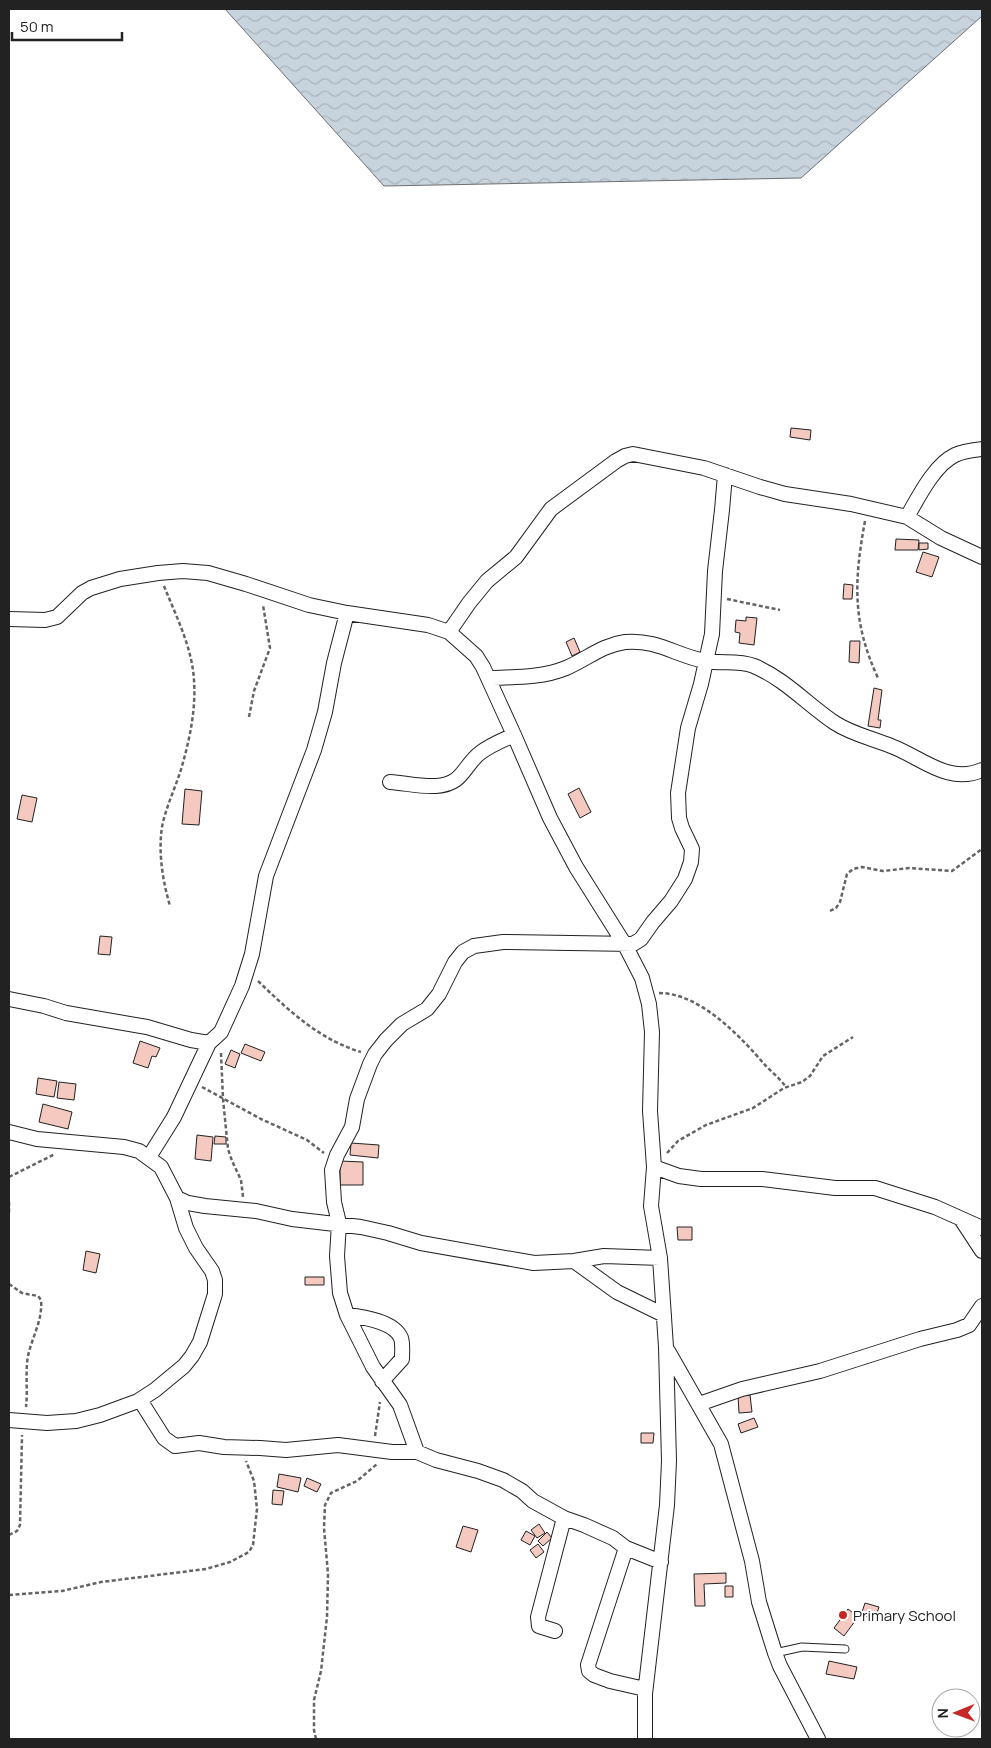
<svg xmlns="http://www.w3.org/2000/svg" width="991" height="1748" viewBox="0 0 991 1748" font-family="Manrope,sans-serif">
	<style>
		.water { fill: url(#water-waves); stroke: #6f6f6f }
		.building { fill: #f3c9c0; stroke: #222 }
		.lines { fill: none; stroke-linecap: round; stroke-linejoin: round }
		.lane-casing { stroke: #222; stroke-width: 9 }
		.street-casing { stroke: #222; stroke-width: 16 }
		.path { stroke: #646464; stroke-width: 2.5; stroke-dasharray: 4 2.5; stroke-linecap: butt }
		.lane { stroke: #fff; stroke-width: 7 }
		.street { stroke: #fff; stroke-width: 14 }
		.poi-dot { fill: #c62828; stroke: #fff; stroke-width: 2 }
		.labels { text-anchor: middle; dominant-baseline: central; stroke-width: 4; stroke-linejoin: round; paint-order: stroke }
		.poi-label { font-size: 15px; fill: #222; stroke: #fff; text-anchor: start }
	</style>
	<defs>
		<pattern id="water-waves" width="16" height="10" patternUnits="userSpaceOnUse" patternTransform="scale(1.25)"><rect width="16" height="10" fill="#c7d3dd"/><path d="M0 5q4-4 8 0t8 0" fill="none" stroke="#abb5bd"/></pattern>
	</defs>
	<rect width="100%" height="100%" fill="#fff"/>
	<path class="water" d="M225 9H982V16L801 178 384 186Z"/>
	<path class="building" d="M791 428 811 430 810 440 790 437Z
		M896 539 919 540 918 550H895Z
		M919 543H928V549L919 550Z
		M923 552 939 557 932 577 916 572Z
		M844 584 853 585 852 599H843Z
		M746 617 757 618 754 645 739 643 740 633 735 632 736 620 746 621Z
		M574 638 580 652 572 656 566 642Z
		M850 641H860L859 663 849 662Z
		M874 688 882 690 878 720H881L880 728 868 726Z
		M579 788 591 812 580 818 568 794Z
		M185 789 202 791 199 825 182 824Z
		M22 795 37 798 32 822 17 819Z
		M100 936 112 937 110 955 98 954Z
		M140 1041 160 1048 156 1057 152 1056 148 1068 133 1063Z
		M245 1044 265 1052 261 1061 241 1053Z
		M231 1050 240 1054 235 1068 225 1064Z
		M38 1078 57 1081 54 1097 36 1094Z
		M59 1082 76 1084 74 1100 57 1098Z
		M43 1104 72 1112 68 1129 39 1122Z
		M197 1135 213 1137 211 1161 195 1159Z
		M215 1136 226 1137V1144H214Z
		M351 1143 379 1145 378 1158 350 1155Z
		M340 1161 363 1162V1185H340Z
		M677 1227H692V1240H678Z
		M86 1251 100 1254 96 1273 83 1270Z
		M305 1277H324V1285H305Z
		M750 1395 752 1412 739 1413 738 1396Z
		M754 1418 758 1427 741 1433 738 1424Z
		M641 1433H654L653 1443H641Z
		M279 1474 301 1478 298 1492 277 1487Z
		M307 1478 321 1484 317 1492 304 1486Z
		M273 1490 284 1491 282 1505 272 1504Z
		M539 1524 545 1533 537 1538 531 1530Z
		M463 1526 478 1530 471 1552 456 1547Z
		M526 1531 535 1536 530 1545 521 1540Z
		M547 1532 552 1538 543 1546 538 1541Z
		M538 1544 544 1552 536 1558 530 1550Z
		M726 1573V1583L704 1584 705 1606H695L694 1574Z
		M725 1586H733V1597H725Z
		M865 1603 879 1607 875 1619 861 1615Z
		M848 1609 858 1617 844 1636 834 1628Z
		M829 1661 857 1667 854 1679 826 1674Z"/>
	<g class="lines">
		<defs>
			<path id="lane" d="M775 1653 802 1647 845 1649"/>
			<path id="street" d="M907 517C918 498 934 465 955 455 963 451 973 450 982 449
				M9 619 45 620 57 617 82 593 91 588 120 579 158 573 183 571 208 573 246 584 309 605 347 613 428 625 449 632 476 656 483 667 514 735 550 818 576 867 625 945 642 978 649 1004 652 1032 650 1111 654 1167 651 1206 660 1258 666 1347 669 1461 667 1505 645 1694V1739
				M449 632 469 603 487 581 516 557 551 509 616 461 625 456 633 454 704 468 760 487 785 494 851 504 907 517 941 538 982 557
				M488 678C514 677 542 678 566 668 587 659 602 645 625 642 657 639 677 656 705 661 722 664 738 660 754 666 785 679 808 705 835 723 852 734 871 738 891 746 921 757 948 785 982 770
				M390 782C405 783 421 787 436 786 464 784 463 766 480 753 490 745 503 740 514 735
				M9 999 44 1006 66 1013 147 1027 191 1040 209 1043
				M9 1132 37 1139 124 1147 139 1151 161 1167 177 1198 188 1203 205 1206 256 1211 292 1219 361 1227 388 1233 421 1243 534 1263 574 1261 604 1256 660 1258
				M149 1157 174 1117 209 1043 221 1032 242 986 252 954 266 876 314 750 325 712 334 663 347 613
				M654 1167 679 1176 701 1179H762L835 1188H875L935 1207 982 1228
				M961 1219 982 1251
				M574 1261 617 1292 664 1315
				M347 1315C363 1317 394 1321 401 1338 403 1344 402 1352 402 1359L382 1381
				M668 1351 721 1444 752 1561 759 1602 775 1653 780 1666 818 1739
				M140 1400 164 1438 175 1446 199 1443 224 1447 260 1448 286 1450 338 1445 392 1452H417L436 1460 478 1471 503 1480 522 1491 533 1501 564 1518 584 1525 613 1538 626 1548 661 1562
				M699 1404 742 1389 820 1371 920 1339 957 1330 969 1325 982 1306
				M9 1420 47 1423 76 1421 100 1415 138 1401 155 1390 184 1366 192 1356 200 1342 211 1307 215 1294V1280L212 1271 196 1248 186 1228 177 1198
				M417 1452 400 1405 373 1367 347 1315 340 1293 337 1256 339 1223 334 1202 332 1170 337 1155 352 1127 357 1099 370 1064 375 1054 386 1040 402 1024 427 1009 439 994 455 962 463 952 474 946 503 942 633 944 641 939 653 922 671 901 685 879 691 862 692 849 682 828 679 818 678 793 688 728 701 684 712 634 715 571 722 510 725 475
				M626 1548 588 1665 589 1671 594 1675 610 1681 645 1689
				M555 1631 539 1626 538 1617 564 1518"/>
		</defs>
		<use href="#lane" class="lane-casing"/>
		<use href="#street" class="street-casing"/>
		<path class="path" d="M865 521C854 581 852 622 878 678
			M164 586C176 616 192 647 194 680 196 709 190 738 182 766 176 787 166 806 162 827 158 853 163 882 170 906
			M727 599 780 610
			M249 717 254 691 270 648 263 605
			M830 911 836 908 840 902 847 874 853 869 862 867 883 871 909 868 952 871 982 849
			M258 981C288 1010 320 1040 361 1052
			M659 993C700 993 741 1037 765 1065 772 1072 780 1079 786 1087
			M221 1053 223 1099 228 1149 232 1161 241 1180 243 1197
			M202 1087 261 1119 307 1140 324 1153
			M667 1153 678 1141 706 1125 753 1108 784 1088 802 1082 810 1076 823 1056 853 1037
			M9 1177 55 1154
			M9 1202V1213
			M9 1284 22 1293 38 1296 41 1300C43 1320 32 1337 28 1356 25 1373 28 1390 26 1407
			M375 1436 380 1402
			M9 1535 17 1531 20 1525 22 1435
			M9 1595 62 1591 101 1582 206 1569 230 1562 249 1552 253 1545 257 1509 254 1481 246 1461
			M316 1739 314 1730V1700L321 1671 327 1617 328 1574 324 1528 325 1505 331 1493 357 1481 377 1464"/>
		<use href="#lane" class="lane"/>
		<use href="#street" class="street"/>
	</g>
	<circle class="poi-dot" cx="843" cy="1615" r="5"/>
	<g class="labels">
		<g class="poi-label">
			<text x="853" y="1615">Primary School</text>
		</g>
	</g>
	<rect width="991" height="1748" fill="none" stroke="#222222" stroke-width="20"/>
	<g transform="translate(956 1713) rotate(269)"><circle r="24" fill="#ffffff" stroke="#a7a7a7"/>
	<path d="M0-4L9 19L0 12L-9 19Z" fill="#c62828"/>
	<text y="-8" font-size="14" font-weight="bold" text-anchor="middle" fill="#222222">N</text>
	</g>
	<path d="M12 32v8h110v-8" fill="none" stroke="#222222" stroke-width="2.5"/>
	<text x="20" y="32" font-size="15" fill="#222222" stroke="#ffffff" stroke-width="4" paint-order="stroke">50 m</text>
</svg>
